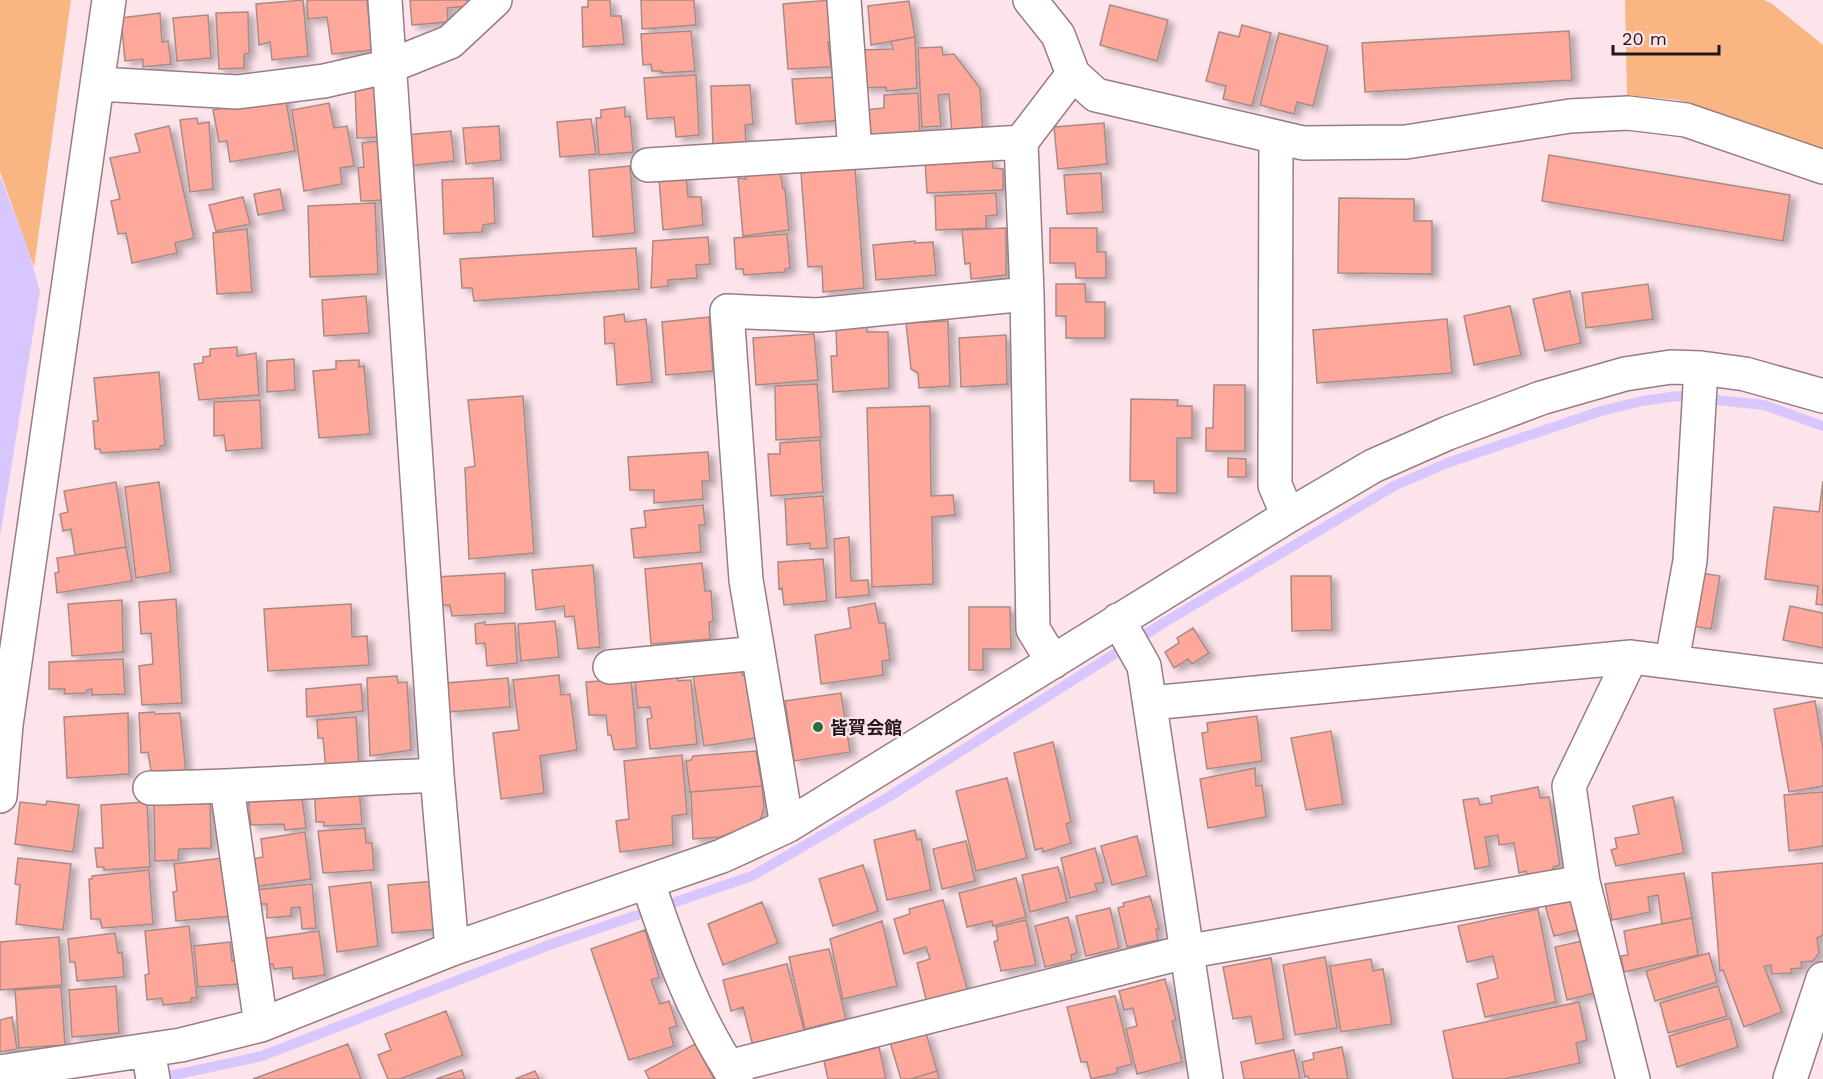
<svg xmlns="http://www.w3.org/2000/svg" width="1823" height="1079" viewBox="0 0 1823 1079" font-family="'Work Sans','Noto Sans JP',sans-serif">
	<style>
		.green { fill: #f9b682 }
		.water { fill: #d8c7fe }
		.lines { fill: none; stroke-linecap: round; stroke-linejoin: round }
		.stream { stroke: #d8c7fe; stroke-width: 10 }
		.building { fill: #fea89b; stroke: #a88b86; stroke-width: 1.5; filter: url(#shadow) }
		.minor-casing { stroke: #987c84; stroke-width: 36 }
		.minor { stroke: #fff; stroke-width: 33 }
		.poi-dot { fill: #2b6f3a; stroke: #fde4eb; stroke-width: 2 }
		.labels { text-anchor: middle; dominant-baseline: central; stroke-width: 4.5; stroke-linejoin: round; paint-order: stroke }
		.poi-label { font-size: 18px; font-weight: bold; fill: #211619; stroke: #fde4eb; text-anchor: start }
	</style>
	<defs>
		<filter id="shadow"><feDropShadow dx="6" dy="4" stdDeviation="3" flood-color="#0004"/></filter>
	</defs>
	<rect width="100%" height="100%" fill="#fde4eb"/>
	<path class="green" d="M0 0H71L34 267 0 172Z
		M1625 0H1764L1771 3 1823 45V153L1678 100 1627 95Z"/>
	<path class="water" d="M0 176 25 240 40 291 0 537Z"/>
	<g class="lines">
		<path class="stream" d="M156 1079 262 1056 549 945 752 876 890 796 1165 622 1394 486 1447 463 1601 411 1642 401 1678 396 1764 405 1823 426"/>
	</g>
	<path class="building" d="M303 0 308 56 272 60 270 42 259 45 256 4Z
		M307 0H367L372 50 332 54 327 17 308 19Z
		M410 0H468L469 6 447 8 448 22 412 25Z
		M588 0H610L611 16H621L624 44 583 47 582 7H588Z
		M641 0H694L696 25 642 29Z
		M831 0 833 41 828 42 831 67 788 69 783 4Z
		M909 1 915 37 871 45 868 6Z
		M1110 5 1168 20 1157 61 1100 45Z
		M248 12 249 53 244 54V68L219 69 216 13Z
		M160 13 162 42 168 41 171 64 143 67V59L125 61 121 18Z
		M208 15 211 58 177 61 173 18Z
		M1242 25 1271 33 1252 106 1223 99 1226 86 1206 81 1219 32 1239 37Z
		M691 31 695 71 662 73V71H652L651 64 643 65 641 34Z
		M1569 31 1572 80 1365 92 1362 43Z
		M1279 33 1328 46 1313 106 1297 102 1294 114 1260 105Z
		M915 37 917 88 886 91V87L863 88 861 50 893 49 891 41Z
		M942 47 943 55 954 54 980 88 983 133 952 135 949 94 938 95 941 126 922 127 918 48Z
		M696 75 699 135 676 137 674 117 647 119 644 78Z
		M837 77 841 120 796 124 792 79Z
		M750 85 753 124 745 125 746 145 713 146 711 86Z
		M382 86 386 137 357 138 355 87Z
		M918 93 920 137 867 141 865 110 884 108V95Z
		M285 96 295 151 230 162 227 141 219 142 213 110Z
		M329 103 334 128 347 126 354 166 340 168 342 184 304 191 292 110Z
		M625 107V117L630 116 633 152 599 155 596 118H601V110Z
		M197 118 198 124 209 122 213 189 190 192 180 120Z
		M591 119 596 154 560 157 557 122Z
		M1104 123 1107 164 1058 169 1054 127Z
		M169 126 194 238 175 243 177 253 132 263 126 233 118 234 111 201 120 199 110 158 140 152 135 134Z
		M499 126 501 160 466 164 463 128Z
		M451 131 454 161 408 166 405 135Z
		M386 140 390 200 361 201 358 168 364 167 362 143Z
		M1549 155 1790 195 1783 241 1542 201Z
		M992 158 993 168 1003 169V190L927 193 925 161Z
		M630 166 635 233 593 237 589 170Z
		M855 168 864 288 823 292 822 266 808 267 801 173Z
		M780 170 783 189H785L789 230 743 236 738 178 746 179 744 174Z
		M1101 173 1103 212 1067 214 1064 175Z
		M686 176 688 197H701L703 225 663 230 659 178Z
		M493 178 495 223 483 225 482 232 444 234 442 180Z
		M280 189 284 210 258 215 254 194Z
		M996 193 997 215 986 216V228L936 230 935 196Z
		M243 197 250 224 216 231 209 205Z
		M1339 198 1414 199V221H1432V274L1338 273Z
		M375 203 378 274 310 277 308 206Z
		M1006 228V275L971 279 970 263 965 264 962 230Z
		M1050 228H1097V252H1106V278H1076L1075 263H1050Z
		M247 229 252 292 217 294 213 233Z
		M787 234 790 268 785 269V272L744 275 743 269H736L734 238Z
		M708 237 710 264 696 265 697 278 668 280V286L651 288 653 241Z
		M915 241V243L933 242 936 275 876 280 873 245Z
		M636 248 639 289 474 301 472 288H462L460 259Z
		M1056 284H1085L1086 302H1105V338H1066V316H1056Z
		M1648 284 1653 319 1586 328 1582 293Z
		M1570 291 1581 343 1545 351 1533 299Z
		M366 296 369 333 324 336 322 300Z
		M1510 306 1521 355 1474 365 1464 316Z
		M624 314 625 322 646 319 652 382 617 385 614 343 605 344 604 317Z
		M709 317 713 371 666 375 662 322Z
		M1447 319 1452 373 1317 383 1313 330Z
		M948 321 950 386 919 388 918 373 911 369 906 323Z
		M867 327V332H888L889 388 833 392 831 356H837L836 328Z
		M814 334 818 380 756 385 753 338Z
		M1006 335 1007 384 961 387 959 338Z
		M237 347V356L256 353 259 395 199 400 194 364 203 363V357L210 356V349Z
		M294 359 295 390 267 392V361Z
		M359 360V367L364 366 370 434 319 438 313 371 336 369V361Z
		M159 372 165 445 160 446V449L101 453 100 449H95L93 421H98L94 378Z
		M817 384 821 437 776 440 775 386Z
		M1214 385H1245V451H1206V428H1213Z
		M523 396 534 553 469 559 465 468 475 466 468 400Z
		M1131 399 1178 400 1177 406H1192V438H1177V493H1154V481H1130Z
		M260 400 262 448 226 451 224 435 214 436V402Z
		M930 406 931 496 953 495 955 515 932 517 933 584 872 587 867 408Z
		M820 440 823 492 771 496 768 454H780V443Z
		M708 452 710 481H702L703 499 654 503V490H630L628 457Z
		M1228 458 1246 459V477H1228Z
		M1823 481V605L1816 604 1818 586 1765 579 1774 507 1819 512Z
		M116 482 126 547 75 555 71 529 63 531 60 514 68 512 64 491Z
		M159 482 171 572 136 578 125 487Z
		M823 496 827 548 810 549V543L787 545 785 499Z
		M703 505 705 525H699L701 552 634 558 631 529 646 527 644 511Z
		M849 537 851 581 868 580 869 595 836 598 834 539Z
		M126 547 132 581 57 593 55 573 59 572 57 558Z
		M823 559 827 601 784 605 782 588 779 589 778 562Z
		M702 563 705 591H711L713 621 709 622 710 639 651 644 645 569Z
		M593 565 600 647 578 649 574 616 565 617 564 606 536 610 532 570Z
		M505 573V613L452 616 450 605H439L436 577Z
		M1701 573 1720 576 1711 629 1692 626Z
		M1291 576H1331L1332 630 1292 631Z
		M176 599 182 703 142 705 139 666 153 664 151 633 141 634 139 602Z
		M122 600 123 652 72 656 68 604Z
		M875 603 879 623H885L890 660 882 661 883 675 821 684 815 635 851 628 848 608Z
		M351 604 352 637 367 636 369 665 268 671 264 609Z
		M1790 606 1823 613V648L1783 640Z
		M969 607H1010L1011 649H983V670H969Z
		M555 621 559 657 521 661 518 624Z
		M485 622V625L515 623 517 663 487 666 485 643 476 644 475 624Z
		M1193 628 1209 653 1192 664 1188 659 1174 668 1165 652 1179 643 1177 638Z
		M123 659 125 694 92 695V689L87 690 86 693 64 694 65 689H49V662Z
		M733 664 745 677 756 738 704 746 692 669Z
		M559 675 561 695 570 694 577 750 540 756 544 793 501 799 493 733 519 730 513 680Z
		M397 676 398 683 407 682 411 750 370 756 367 678Z
		M677 676 678 681 691 680 697 744 650 749 647 719 652 718 650 707 638 708 635 681Z
		M508 678 510 707 449 712 446 683Z
		M631 679 637 748 614 750 611 735H608L606 715H589L586 682Z
		M361 684 363 711 307 717 306 689Z
		M841 693 850 752 794 761 785 701Z
		M1815 701 1823 749V786L1789 792 1774 709Z
		M154 712 155 714 180 713 186 773 152 777 148 752 141 753 139 713Z
		M128 713 129 774 67 778 64 717Z
		M1257 716 1262 761 1207 769 1202 733 1208 732 1207 723Z
		M356 717 359 766 326 769 323 738H318L317 720Z
		M1331 731 1343 804 1306 810 1291 738Z
		M1053 742 1071 822 1066 824 1071 843 1043 852 1042 848 1035 850 1014 753Z
		M756 751 762 786 690 792 686 761 691 760 693 756Z
		M682 755 687 814 672 816 673 845 620 852 616 821 629 819 624 761Z
		M1255 768 1256 786 1262 785 1266 817 1208 828 1200 779Z
		M1007 778 1027 858 976 871 956 791Z
		M314 784 359 788 362 824 324 826V822H316Z
		M762 786 764 807 760 822 720 837 693 839 691 792Z
		M1538 787 1540 798 1549 797 1560 865 1553 867V873L1528 880 1526 871 1519 873 1514 843 1499 845 1498 835 1485 837 1490 866 1475 869 1463 800 1478 798 1480 805 1492 803 1491 796Z
		M301 791 306 828 285 830 284 824 251 825 248 798Z
		M1823 792V846L1789 851 1784 795Z
		M1673 797 1684 853 1616 866 1611 850 1617 848 1615 838 1639 834 1633 806Z
		M47 801 79 805 73 852 15 844 20 802 46 805Z
		M210 801 211 848 179 849 178 860 155 861 154 802Z
		M147 802 150 867 104 870V867H97L95 848H103L101 805Z
		M365 828 366 843H372L374 870 323 873 318 831Z
		M915 830 917 840 921 839 931 890 887 900 874 840Z
		M305 832 311 879 252 887 247 860 263 857 261 839Z
		M1137 836 1147 876 1112 885 1101 846Z
		M966 841 975 881 942 889 933 849Z
		M1095 848 1104 882 1095 884 1097 891 1070 898 1061 858Z
		M18 858 71 864 63 930 16 924 20 885 15 884Z
		M222 858V867L227 866 233 916 176 921 173 892 177 891 174 864Z
		M1823 863V935L1817 938 1819 953 1813 961 1801 962 1802 968 1791 969 1792 973 1772 974 1771 965 1764 966 1782 1012 1744 1027 1723 970 1720 971 1712 873Z
		M863 865 878 911 833 926 819 879Z
		M1058 867 1067 902 1030 912 1022 875Z
		M149 870 153 924 102 928 100 919H91L89 879H92V876Z
		M1684 873 1692 918 1662 924 1658 895 1648 897 1650 912 1612 920 1605 884Z
		M1016 878 1026 917 993 926 992 921 967 927 959 893Z
		M436 881 439 929 392 933 388 885Z
		M371 882 378 946 337 952 329 887Z
		M312 884 316 928 302 929 300 907 291 908V916L267 918V904H257L255 890Z
		M1150 896 1159 929H1156L1158 940 1127 947 1118 908 1124 906 1123 903Z
		M1570 898 1578 930 1554 936 1545 905Z
		M943 900 968 992 927 1003 917 963 930 959 926 947 904 954 894 919 910 914 909 909Z
		M762 902 778 943 723 965 708 924Z
		M1110 908 1119 948 1086 956 1076 916Z
		M1538 909 1556 1002 1485 1017 1477 984 1498 978 1493 956 1467 962 1458 926Z
		M1068 917 1077 953 1071 955 1072 960 1045 967 1035 926Z
		M1692 918 1698 955 1624 972 1621 956 1628 955 1624 931Z
		M1026 920 1036 965 1001 971 994 942 998 940 996 927Z
		M882 921 897 986 843 999 830 939Z
		M189 926 197 998H191V1002L163 1005 162 998 147 1000 145 975 149 974 145 931Z
		M645 930 659 977 651 980 660 1004 669 1001 677 1026 669 1028 674 1046 629 1060 591 949Z
		M319 931 325 975 293 979 292 967 274 969 273 964 263 966 260 939Z
		M115 933 118 953 122 952 124 977 77 981 75 962H70L68 939Z
		M59 937 62 985 0 990V942Z
		M1587 940 1598 992 1567 1000 1555 947Z
		M230 942 232 961 237 960 240 984 198 987 194 946Z
		M829 949 846 1019 805 1029 789 957Z
		M1709 953 1717 982 1655 1001 1646 971Z
		M1325 957 1337 1028 1295 1035 1283 965Z
		M1271 958 1284 1039 1256 1044 1251 1016 1233 1019 1223 967Z
		M1371 959 1373 971 1383 969 1392 1024 1341 1032 1330 966Z
		M787 964 805 1034 753 1046 743 1007 731 1011 723 980Z
		M1165 979 1176 1020 1172 1021 1182 1062 1137 1074 1126 1029 1137 1026 1133 1008 1124 1010 1119 991Z
		M116 986 119 1033 72 1037 69 990Z
		M1718 986 1727 1016 1668 1033 1660 1003Z
		M61 987 65 1045 19 1048 15 990Z
		M1115 996 1132 1064 1117 1068V1073L1091 1079 1087 1062H1081L1067 1007Z
		M1579 1002 1587 1040 1576 1043 1580 1063 1504 1079H1453L1443 1031Z
		M446 1011 463 1055 400 1079H388L378 1055 391 1050 385 1034Z
		M12 1017 17 1049 0 1052V1020Z
		M1730 1018 1738 1047 1677 1067 1669 1036Z
		M926 1033 937 1071 911 1079H901L890 1042Z
		M348 1044 361 1079H253Z
		M695 1044 714 1079H649L645 1071Z
		M879 1047 886 1079H828L824 1061Z
		M1342 1047 1348 1079H1309L1308 1076 1305 1077 1302 1062 1314 1059 1313 1053Z
		M1294 1050 1300 1079H1244L1241 1062Z
		M462 1070 465 1079H436Z
		M535 1071 539 1079H515Z
		M937 1071 939 1079H911Z"/>
	<g class="lines">
		<defs>
			<path id="minor" d="M385 0 437 775 452 949
				M844 0 855 152
				M1030 0 1058 35 1073 74 1096 95 1303 143 1406 142 1570 116 1628 113 1686 120 1823 167
				M99 84 237 92 324 81 390 66 450 42 495 0
				M1276 137 1275 485 1288 516
				M648 165 1021 142
				M1118 620 1144 666 1206 1079
				M1631 657 1569 786 1583 882 1633 1079
				M1672 661 1690 561 1701 368
				M1053 662 1033 629 1027 294 1021 142 1073 74
				M610 667 758 653
				M1151 703 1631 657 1823 681
				M227 787 261 1025
				M150 788C246 787 341 779 437 775
				M0 796 6 725 109 0
				M787 826 746 580 727 311 817 315 1027 294
				M648 883C672 954 694 1016 736 1079
				M148 1050 153 1079
				M728 1067 1185 952 1583 882
				M0 1072 181 1045 261 1025 452 949 722 856 787 826 1288 516 1373 466 1448 433 1541 398 1625 374 1671 367 1701 368 1745 374 1823 396
				M1790 1079 1823 979"/>
		</defs>
		<use href="#minor" class="minor-casing"/>
		<use href="#minor" class="minor"/>
	</g>
	<circle class="poi-dot" cx="818" cy="727" r="6"/>
	<g class="labels">
		<g class="poi-label">
			<text x="830" y="727">皆賀会館</text>
		</g>
	</g>
	<path d="M1613 45v9h106v-9" fill="none" stroke="#211619" stroke-width="3"/>
	<text x="1622" y="45" font-size="18" fill="#211619" stroke="#fde4eb" stroke-width="4.5" paint-order="stroke">20 m</text>
</svg>
